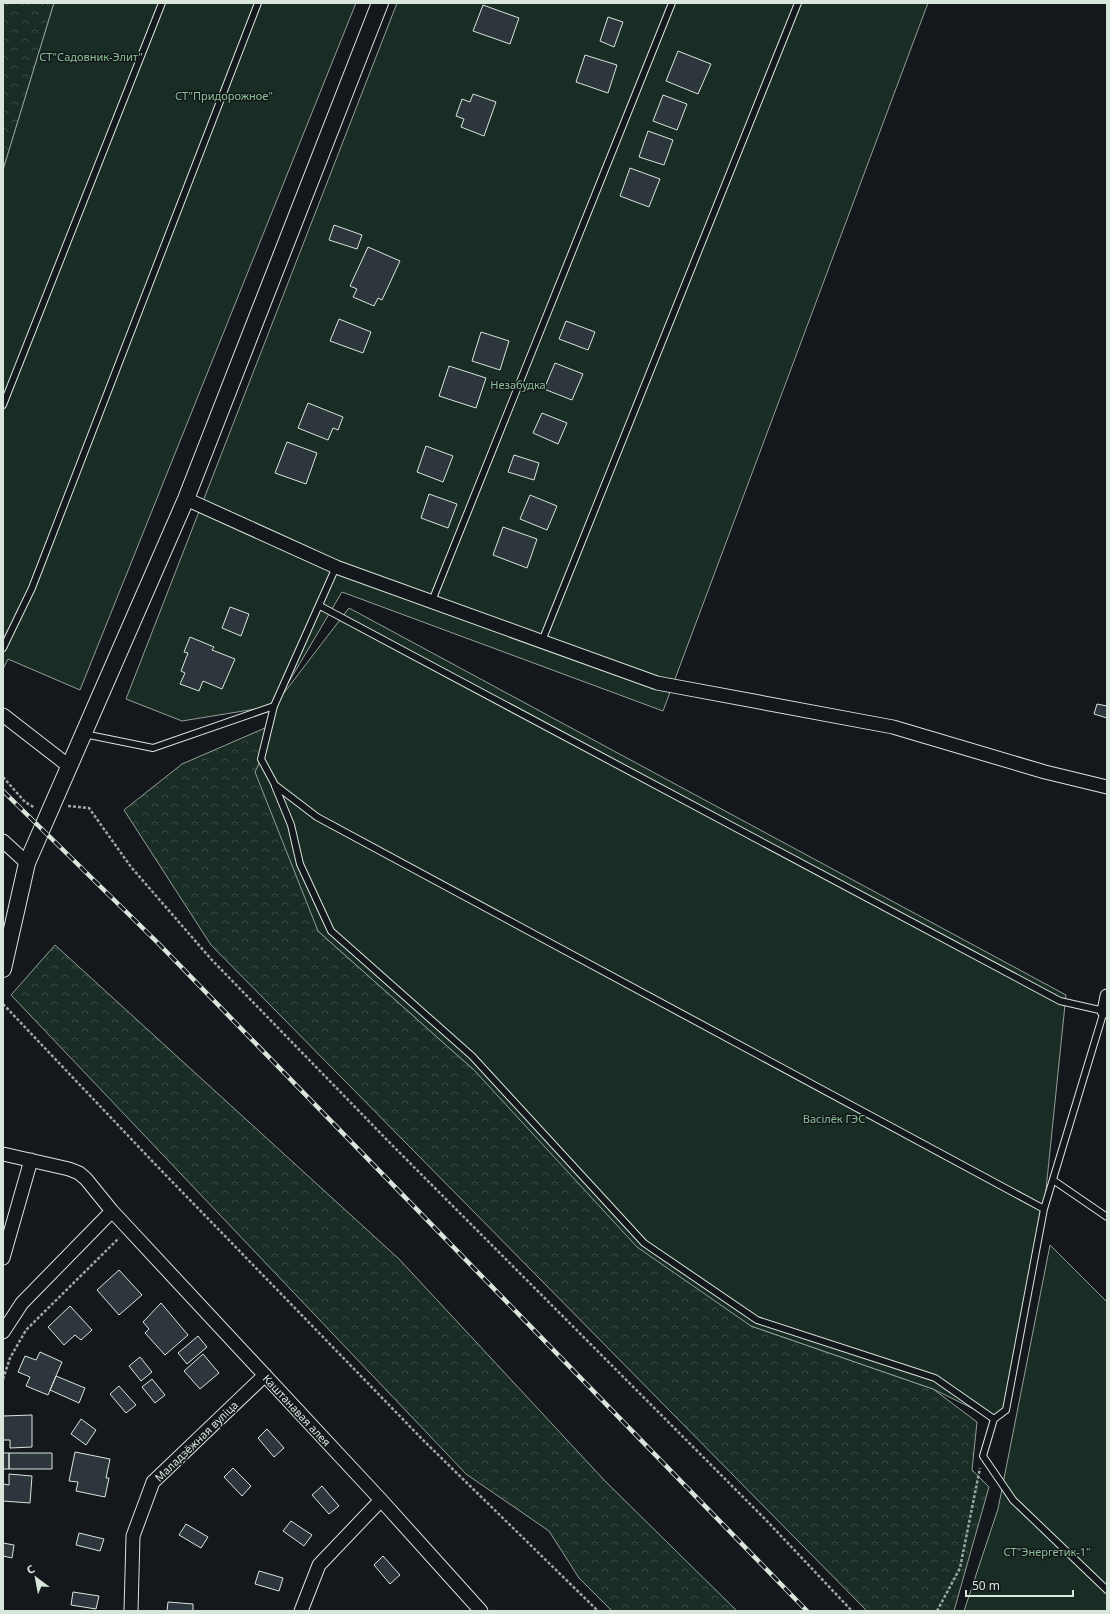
<svg xmlns="http://www.w3.org/2000/svg" width="1110" height="1614" viewBox="0 0 1110 1614" font-family="'Noto Sans',sans-serif">
	<style>
		.forest { fill: url(#forest-crowns); stroke: #939e99 }
		.garden { fill: #1a2d24; stroke: #939e99 }
		.building { fill: #2c363c; stroke: #d8e6dc }
		.lines { fill: none; stroke-linecap: round; stroke-linejoin: round }
		.service-casing { stroke: #d8e6dc; stroke-width: 8 }
		.minor-casing { stroke: #d8e6dc; stroke-width: 15 }
		.tertiary-casing { stroke: #d8e6dc; stroke-width: 18 }
		.path { stroke: #9da8a2; stroke-width: 2.5; stroke-dasharray: 3 2; stroke-linecap: butt }
		.service { stroke: #14181c; stroke-width: 6 }
		.minor { stroke: #14181c; stroke-width: 13 }
		.tertiary { stroke: #14181c; stroke-width: 16 }
		.rail-casing { stroke: #d8e6dc; stroke-width: 4.5 }
		.rail { stroke: #14181c; stroke-width: 3; stroke-dasharray: 9; stroke-linecap: butt }
		.labels { text-anchor: middle; dominant-baseline: central; stroke-width: 3; stroke-linejoin: round; paint-order: stroke }
		.park-label { font-size: 11px; fill: #8ac095; stroke: #14181c }
		.street-label { font-size: 11px; fill: #d8e6dc; stroke: #14181c }
	</style>
	<defs>
		<pattern id="forest-crowns" width="20" height="18" patternUnits="userSpaceOnUse"><rect width="20" height="18" fill="#1a2d24"/><path d="M2 6a3 3 0 1 1 6 0M12 15a3 3 0 1 1 6 0" fill="none" stroke="#3b4b43"/></pattern>
	</defs>
	<rect width="100%" height="100%" fill="#14181c"/>
	<path class="forest" d="M3 3H54L3 170Z
		M272 725 318 931 474 1070 751 1326 933 1389 977 1422 972 1470 989 1487 954 1611H867L211 945 124 810 182 764Z
		M55 945 399 1259 605 1481 737 1611H612L579 1578 549 1531 466 1474 11 995Z"/>
	<path class="garden" d="M54 3H356L80 690 8 659 3 669V170Z
		M397 3H928L663 711 342 592 277 702 349 608 1066 995 1044 1209 1006 1410 994 1419 933 1389 751 1326 637 1247 474 1070 318 931 255 772 261 759 274 706 182 721 126 699Z
		M1050 1245 1107 1302V1611H964L998 1509Z"/>
	<path class="building" d="M483 5 519 18 510 44 473 31Z
		M608 17 623 22 614 47 600 41Z
		M678 51 711 64 698 94 666 81Z
		M585 55 617 65 608 93 576 82Z
		M473 94 496 102 484 136 461 127 464 119 456 116 462 99 470 102Z
		M663 95 687 104 677 130 653 121Z
		M648 131 673 140 664 165 639 157Z
		M630 168 660 179 649 207 620 196Z
		M334 225 362 235 357 249 329 240Z
		M368 247 400 261 382 300 378 298 374 306 353 297 357 289 350 286Z
		M339 319 371 332 363 353 330 341Z
		M566 321 595 332 588 350 559 339Z
		M481 332 509 341 500 370 472 361Z
		M555 363 583 374 572 400 544 389Z
		M449 366 486 378 476 408 439 396Z
		M308 403 343 417 338 430 333 428 328 440 298 428Z
		M542 413 567 423 558 444 533 433Z
		M287 442 317 453 306 484 275 473Z
		M426 446 453 456 443 482 417 472Z
		M514 455 539 463 534 480 508 472Z
		M429 494 457 504 448 528 421 518Z
		M530 495 557 506 547 530 520 519Z
		M503 527 537 539 527 568 493 555Z
		M230 607 249 614 241 636 222 628Z
		M190 637 214 647 212 650 235 659 222 689 203 681 199 691 180 684 185 673 181 671 188 653 184 652Z
		M1097 704 1107 706V718L1094 714Z
		M119 1270 142 1295 119 1315 97 1290Z
		M161 1303 188 1335 165 1355 145 1333 149 1329 143 1322Z
		M70 1306 92 1330 81 1340 75 1335 64 1345 48 1327Z
		M198 1336 207 1347 187 1364 178 1353Z
		M40 1352 62 1362 48 1395 26 1386 30 1377 18 1372 25 1356 36 1360Z
		M203 1354 219 1373 200 1389 184 1371Z
		M140 1357 152 1372 141 1381 129 1366Z
		M56 1376 85 1388 79 1403 50 1390Z
		M152 1379 165 1395 155 1403 142 1387Z
		M119 1386 136 1405 126 1413 110 1394Z
		M32 1415V1447L10 1448V1440H3V1416Z
		M81 1419 96 1430 86 1445 71 1434Z
		M267 1429 284 1448 274 1457 258 1438Z
		M75 1452 110 1459 106 1478H109L105 1497 76 1491 78 1482 69 1481Z
		M3 1453H9V1469H3Z
		M9 1453H52V1469H9Z
		M233 1468 251 1486 242 1496 224 1477Z
		M9 1474 32 1476 30 1503 3 1501V1484L9 1485Z
		M322 1486 339 1506 329 1514 312 1495Z
		M291 1521 312 1535 304 1546 283 1531Z
		M186 1524 208 1537 201 1548 179 1535Z
		M79 1533 104 1539 100 1551 76 1545Z
		M3 1543 14 1545 12 1558 3 1556Z
		M383 1556 400 1575 390 1584 374 1565Z
		M259 1571 283 1578 279 1591 255 1584Z
		M73 1592 99 1596 96 1609 71 1605Z
		M168 1602 193 1604V1611H167Z"/>
	<g class="lines">
		<defs>
			<path id="service" d="M3 405 162 3
				M336 567 274 706 261 759 275 785 317 817 1044 1209
				M432 601 672 3
				M320 606 1060 1001 1104 1011 1044 1209 1006 1410 994 1419 983 1456 1013 1500 1107 1590
				M542 641 798 3
				M3 648 32 588 258 3
				M84 734 153 748 274 706
				M275 786 291 825 300 864 331 931 472 1056 644 1243 757 1320 935 1378 994 1419
				M1053 1180 1107 1217"/>
			<path id="minor" d="M186 499 336 567 657 683 893 727 1045 772 1107 787
				M3 715 70 767
				M3 841 27 863
				M1104 1011 1107 996
				M3 1154 69 1169 79 1173 86 1179 112 1211 381 1500 481 1611
				M3 1258 31 1160
				M3 1332 22 1303 112 1211
				M131 1611 133 1536 153 1482 265 1375
				M301 1611 319 1565 381 1500"/>
			<path id="tertiary" d="M3 969 27 863 186 499 380 3"/>
		</defs>
		<use href="#service" class="service-casing"/>
		<use href="#minor" class="minor-casing"/>
		<use href="#tertiary" class="tertiary-casing"/>
		<path class="path" d="M3 777 25 802 35 808
			M68 806 89 808 131 867 211 959 392 1145 765 1519 852 1611
			M3 1004 155 1164 424 1441 598 1611
			M3 1379 10 1358 26 1330 119 1238
			M937 1611 960 1568 980 1468"/>
		<use href="#service" class="service"/>
		<use href="#minor" class="minor"/>
		<use href="#tertiary" class="tertiary"/>
		<defs>
			<path id="rail" d="M3 791 158 943 807 1611"/>
		</defs>
		<use href="#rail" class="rail-casing"/>
		<use href="#rail" class="rail"/>
	</g>
	<g class="labels">
		<g class="park-label">
			<text x="91" y="56">СТ"Садовник-Элит"</text>
			<text x="224" y="95">СТ"Придорожное"</text>
			<text x="518" y="384">Незабудка</text>
			<text x="834" y="1118">Васілёк ГЭС</text>
			<text x="1047" y="1551">СТ"Энергетик-1"</text>
		</g>
		<g class="street-label">
			<text transform="translate(297 1410) rotate(47)">Каштанавая алея</text>
			<text transform="translate(196 1441) rotate(-44)">Маладзёжная вуліца</text>
		</g>
	</g>
	<rect width="1110" height="1614" fill="none" stroke="#d8e6dc" stroke-width="8"/>
	<g transform="translate(36 1578) rotate(328)" stroke="#14181c" stroke-width="3" paint-order="stroke">
	<path d="M0-3L7 15L0 10L-7 15Z" fill="#d8e6dc"/>
	<text y="-6" font-size="11" font-weight="bold" text-anchor="middle" fill="#d8e6dc">С</text>
	</g>
	<path d="M966 1590v6h107v-6" fill="none" stroke="#d8e6dc" stroke-width="2"/>
	<text x="972" y="1590" font-size="12" fill="#d8e6dc" stroke="#14181c" stroke-width="3" paint-order="stroke">50 m</text>
</svg>
